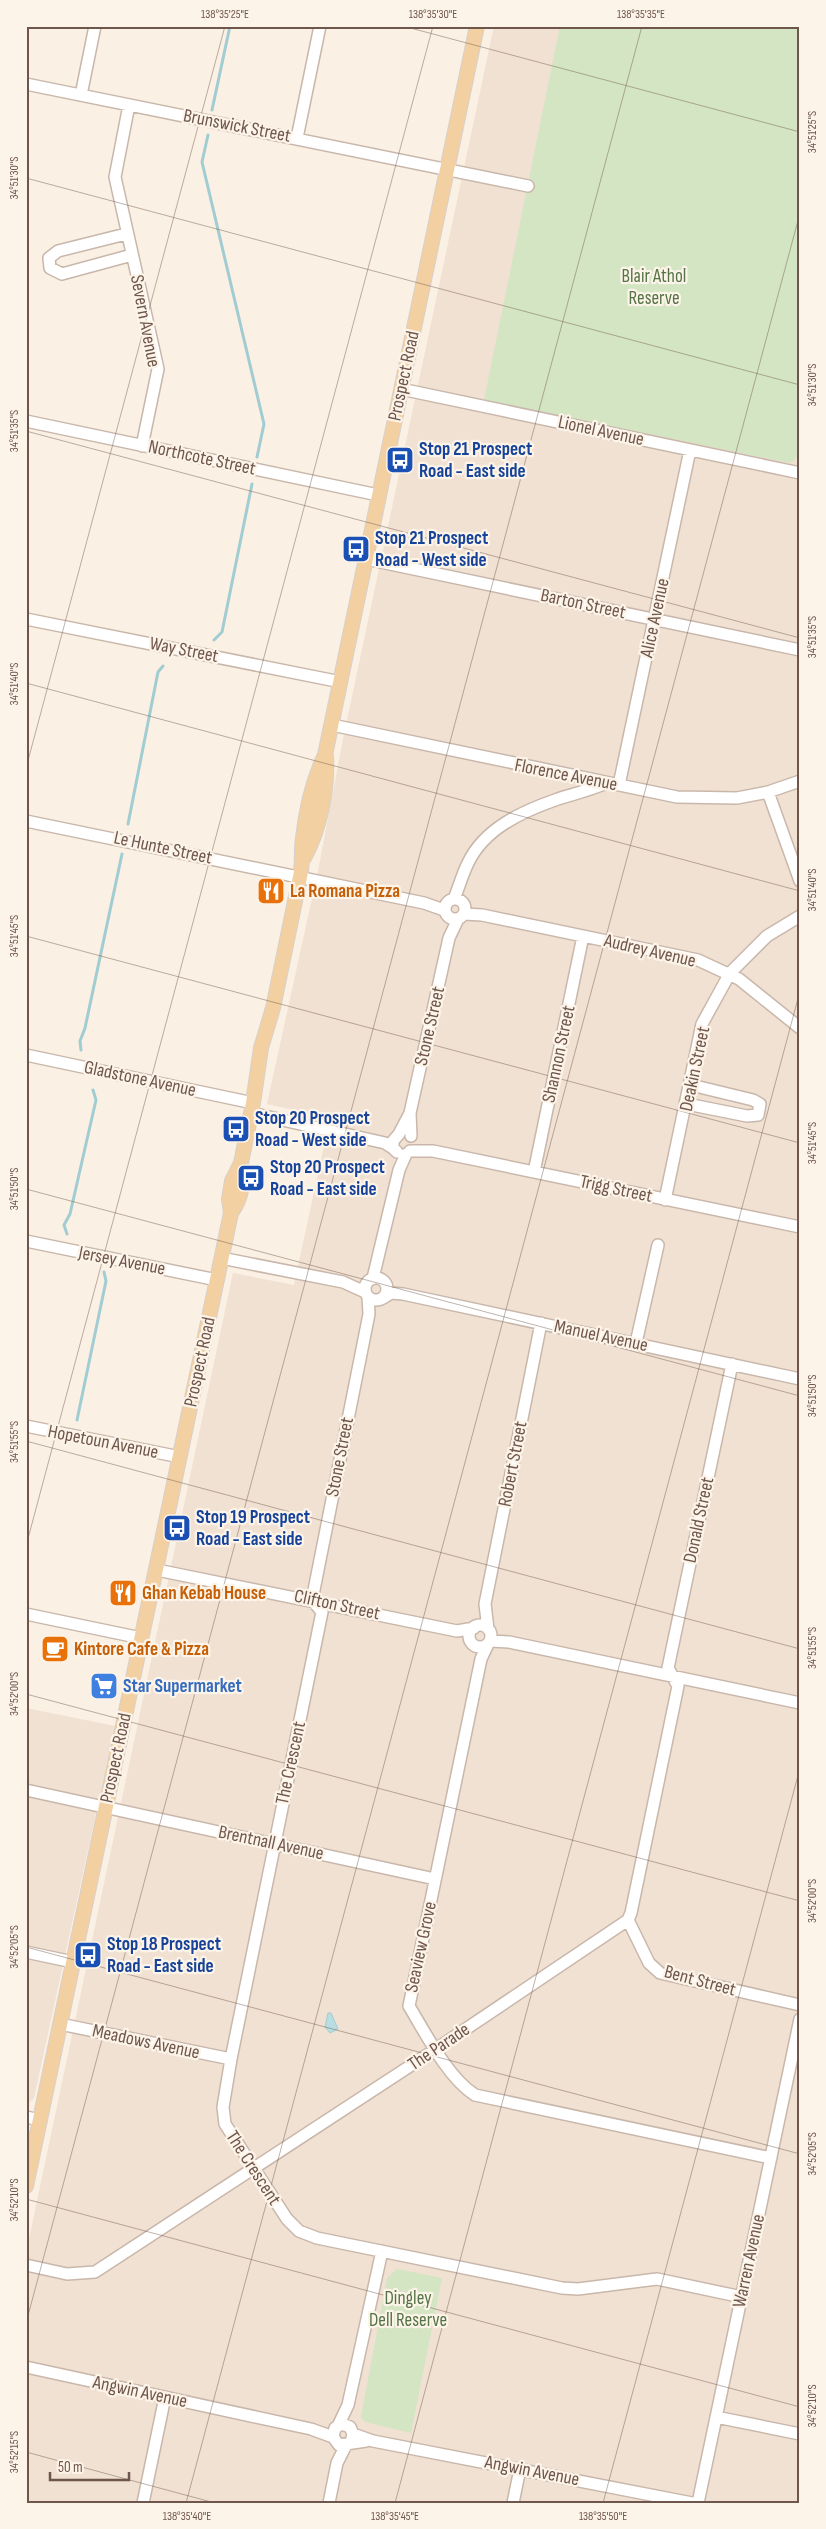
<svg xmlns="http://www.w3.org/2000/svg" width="826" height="2529" viewBox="0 0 826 2529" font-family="'Sofia Sans Condensed',sans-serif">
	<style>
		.residential { fill: #f0e1d2 }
		.green { fill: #d3e5c3 }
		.water { fill: #badde1; stroke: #a1cdd2 }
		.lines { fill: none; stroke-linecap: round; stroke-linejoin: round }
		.stream { stroke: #a1cdd2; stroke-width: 3 }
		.minor-casing { stroke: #c9b7ab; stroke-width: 14 }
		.major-casing { stroke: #d7d0cd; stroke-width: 16 }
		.minor { stroke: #fff; stroke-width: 11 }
		.major { stroke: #f2d0a1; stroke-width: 14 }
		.ticks { fill: none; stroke: #6f564c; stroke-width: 1; stroke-opacity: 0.45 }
		.labels { text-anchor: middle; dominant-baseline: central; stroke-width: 4.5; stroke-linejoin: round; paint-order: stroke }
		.street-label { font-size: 19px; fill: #6f564c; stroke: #fdf4e9 }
		.park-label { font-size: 19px; fill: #557445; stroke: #fdf4e9 }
		.transit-label { font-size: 19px; font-weight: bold; fill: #164399; stroke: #fdf4e9; text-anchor: start }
		.food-label { font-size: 19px; font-weight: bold; fill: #c56008; stroke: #fdf4e9; text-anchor: start }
		.shop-label { font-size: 19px; font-weight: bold; fill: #366cbe; stroke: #fdf4e9; text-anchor: start }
		.neatline { fill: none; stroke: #6f564c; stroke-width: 2 }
		.ticks-label { font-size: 12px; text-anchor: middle; fill: #6f564c }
	</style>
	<rect width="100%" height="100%" fill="#faf0e3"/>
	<path class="residential" d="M494 26H800V2503H26V2253L233 1273 294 1285 330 1118 267 1104 318 871 343 739Z
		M26 1708 115 1726 34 2098 27 2105Z"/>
	<path class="green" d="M560 26H800V443L796 459 790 463 484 400Z
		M397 2269 442 2278 411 2433 365 2422 361 2417 387 2278Z"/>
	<path class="water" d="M328 2013H331L338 2029 330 2033 325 2027Z"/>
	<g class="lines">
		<path class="stream" d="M212 110 230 26
			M208 135 202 162 264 424 257 457
			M214 640 222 632 252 484
			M128 824 158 672 163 666
			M81 1050 80 1041 85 1028 122 854
			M67 1234 64 1225 70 1214 96 1100 93 1090
			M77 1420 106 1281 104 1272"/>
		<defs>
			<path id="minor" d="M26 84 528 186
				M81 95 95 26
				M129 105 115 177 158 369 142 446
				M297 138 320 26
				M126 234 58 251 49 258 50 268 62 274 132 255
				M401 389 800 473
				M26 421 378 495
				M366 559 800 650
				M26 619 341 682
				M332 725 677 797 737 798 768 792 800 781
				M619 785 690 450
				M768 792 800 881
				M26 821 424 903 444 910
				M445 909a10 10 0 1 1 20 0a10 10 0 1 1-20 0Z
				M454 899C459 887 462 875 468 863 484 829 521 812 555 800 572 794 589 791 606 783
				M464 914 482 915 698 960 739 979 800 1028
				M26 1055 253 1103
				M687 1104 747 1116 758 1115 760 1104 753 1100 691 1085
				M251 1113 385 1143 393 1148
				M411 1136 410 1113 449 938 458 919
				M410 1151H433L800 1227
				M397 1152 393 1148V1141L399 1134 409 1115
				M534 1172 583 936
				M665 1200 702 1024 730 973 767 936 800 916
				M26 1241 217 1280
				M221 1258 343 1282 365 1292
				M365 1289a11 11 0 1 1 22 0a11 11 0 1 1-22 0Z
				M373 1278 399 1170 406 1154
				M368 1297 369 1314 312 1600 322 1612 231 2059 223 2107 225 2124 287 2219 299 2231 317 2238 562 2288 578 2289 657 2279 742 2297
				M383 1298 391 1293 403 1294 800 1379
				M636 1343 658 1245
				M26 1426 180 1457
				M157 1570 457 1631 474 1628
				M26 1614 141 1638
				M469 1636a11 11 0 1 1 22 0a11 11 0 1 1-22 0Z
				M488 1629 485 1604 541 1323
				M490 1641 509 1642 800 1703
				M488 1644 481 1659 409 2006C426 2034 448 2078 475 2095L771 2158
				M26 1790 435 1879
				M628 1920 649 1963 660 1973 800 2005
				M26 1952 73 1962
				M60 2024 231 2059
				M26 2117 40 2120
				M26 2265 67 2274 95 2272 436 2049 628 1920 631 1913 678 1686 668 1668 732 1364
				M26 2367 311 2429 333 2437
				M716 2417 800 2434
				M338 2426 348 2405 382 2251
				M353 2434 373 2441 692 2503
				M351 2442 353 2434 350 2427 342 2424 335 2428 333 2437 339 2445 366 2441
				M143 2503 165 2397
				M329 2503 337 2463 346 2445
				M513 2503 520 2469
				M698 2503 800 2019"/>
			<path id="major" d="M304 858C320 829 328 789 326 756
				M231 1213C243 1196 243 1183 241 1163
				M26 2186 231 1213 229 1199 232 1181 241 1163 253 1103 261 1048 273 1008 300 877C303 864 301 851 303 838 306 811 313 780 325 755L477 26"/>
		</defs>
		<use href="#minor" class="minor-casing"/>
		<use href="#major" class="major-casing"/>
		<use href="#minor" class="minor"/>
		<use href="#major" class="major"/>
	</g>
	<path class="ticks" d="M403 26 800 132M26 178 800 385M26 431 800 638M26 683 800 891M26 768 225 26M26 936 800 1143M26 1189 800 1396M26 1441 800 1649M26 1546 433 26M26 1694 800 1901M26 1947 800 2154M26 2199 800 2407M26 2323 642 26M26 2452 215 2503M186 2503 800 213M395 2503 800 991M603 2503 800 1768"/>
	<defs>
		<symbol id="bus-square" viewBox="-11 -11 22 22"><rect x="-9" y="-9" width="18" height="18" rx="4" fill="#1a4fb4" stroke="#fdf4e9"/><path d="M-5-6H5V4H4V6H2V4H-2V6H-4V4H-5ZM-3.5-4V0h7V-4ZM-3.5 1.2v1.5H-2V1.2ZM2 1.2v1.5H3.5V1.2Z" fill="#fff"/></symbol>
		<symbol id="restaurant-square" viewBox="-11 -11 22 22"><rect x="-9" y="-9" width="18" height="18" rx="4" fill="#e8710a" stroke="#fdf4e9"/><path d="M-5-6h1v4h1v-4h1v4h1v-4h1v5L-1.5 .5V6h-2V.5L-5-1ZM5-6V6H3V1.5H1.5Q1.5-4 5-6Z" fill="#fff"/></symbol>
		<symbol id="cafe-square" viewBox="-11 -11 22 22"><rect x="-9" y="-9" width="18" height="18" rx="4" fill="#e8710a" stroke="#fdf4e9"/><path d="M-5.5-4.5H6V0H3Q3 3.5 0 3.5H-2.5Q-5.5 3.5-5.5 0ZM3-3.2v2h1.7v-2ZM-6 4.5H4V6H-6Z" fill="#fff"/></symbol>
		<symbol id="supermarket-square" viewBox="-11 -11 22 22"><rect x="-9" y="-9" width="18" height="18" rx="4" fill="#3f7fe0" stroke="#fdf4e9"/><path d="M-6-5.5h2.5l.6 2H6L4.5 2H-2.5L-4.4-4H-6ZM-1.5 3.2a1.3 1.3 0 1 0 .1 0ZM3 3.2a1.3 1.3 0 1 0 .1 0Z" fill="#fff"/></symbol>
	</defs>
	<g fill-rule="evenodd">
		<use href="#bus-square" x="384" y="444" width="32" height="32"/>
		<use href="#bus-square" x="340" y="533" width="32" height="32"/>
		<use href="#restaurant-square" x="255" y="875" width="32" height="32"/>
		<use href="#bus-square" x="220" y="1113" width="32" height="32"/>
		<use href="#bus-square" x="235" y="1162" width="32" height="32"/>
		<use href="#bus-square" x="161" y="1512" width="32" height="32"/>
		<use href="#restaurant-square" x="107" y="1577" width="32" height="32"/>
		<use href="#cafe-square" x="39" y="1633" width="32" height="32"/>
		<use href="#supermarket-square" x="88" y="1670" width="32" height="32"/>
		<use href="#bus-square" x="72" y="1939" width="32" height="32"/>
	</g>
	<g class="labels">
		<g class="street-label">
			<text transform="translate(237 126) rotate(11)">Brunswick Street</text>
			<text transform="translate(145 321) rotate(79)">Severn Avenue</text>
			<text transform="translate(404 376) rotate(-78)">Prospect Road</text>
			<text transform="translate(601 431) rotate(12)">Lionel Avenue</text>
			<text transform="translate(202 458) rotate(12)">Northcote Street</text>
			<text transform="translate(583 604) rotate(12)">Barton Street</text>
			<text transform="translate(655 618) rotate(-78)">Alice Avenue</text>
			<text transform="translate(184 650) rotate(11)">Way Street</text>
			<text transform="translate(566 775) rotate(11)">Florence Avenue</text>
			<text transform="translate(163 848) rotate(12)">Le Hunte Street</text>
			<text transform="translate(650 951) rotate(13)">Audrey Avenue</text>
			<text transform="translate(430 1026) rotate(-77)">Stone Street</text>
			<text transform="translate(559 1054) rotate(-78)">Shannon Street</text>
			<text transform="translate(695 1069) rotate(-78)">Deakin Street</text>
			<text transform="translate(140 1079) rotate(12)">Gladstone Avenue</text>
			<text transform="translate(616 1189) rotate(12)">Trigg Street</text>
			<text transform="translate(122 1261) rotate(11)">Jersey Avenue</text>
			<text transform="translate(601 1336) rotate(12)">Manuel Avenue</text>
			<text transform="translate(200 1362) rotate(-78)">Prospect Road</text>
			<text transform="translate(103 1442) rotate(11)">Hopetoun Avenue</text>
			<text transform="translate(340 1457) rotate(-79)">Stone Street</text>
			<text transform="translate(513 1464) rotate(-79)">Robert Street</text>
			<text transform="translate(699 1520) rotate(-78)">Donald Street</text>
			<text transform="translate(337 1605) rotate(12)">Clifton Street</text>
			<text transform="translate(116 1758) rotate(-78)">Prospect Road</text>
			<text transform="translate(291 1763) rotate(-78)">The Crescent</text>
			<text transform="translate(271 1843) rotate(12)">Brentnall Avenue</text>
			<text transform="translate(421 1947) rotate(-78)">Seaview Grove</text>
			<text transform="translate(700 1981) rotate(15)">Bent Street</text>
			<text transform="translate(146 2042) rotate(12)">Meadows Avenue</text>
			<text transform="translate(439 2047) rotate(-34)">The Parade</text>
			<text transform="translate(253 2168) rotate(57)">The Crescent</text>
			<text transform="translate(749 2261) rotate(-78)">Warren Avenue</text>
			<text transform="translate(140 2392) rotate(12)">Angwin Avenue</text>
			<text transform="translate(532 2471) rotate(11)">Angwin Avenue</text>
		</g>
		<g class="park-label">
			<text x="654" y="276">Blair Athol<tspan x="654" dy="22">Reserve</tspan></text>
			<text x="408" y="2298">Dingley<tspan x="408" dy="22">Dell Reserve</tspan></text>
		</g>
		<g class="transit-label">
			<text x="419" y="449">Stop 21 Prospect<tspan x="419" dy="22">Road - East side</tspan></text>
			<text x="375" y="538">Stop 21 Prospect<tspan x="375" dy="22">Road - West side</tspan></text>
			<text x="255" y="1118">Stop 20 Prospect<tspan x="255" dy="22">Road - West side</tspan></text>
			<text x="270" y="1167">Stop 20 Prospect<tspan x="270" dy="22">Road - East side</tspan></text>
			<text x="196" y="1517">Stop 19 Prospect<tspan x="196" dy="22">Road - East side</tspan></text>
			<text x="107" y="1944">Stop 18 Prospect<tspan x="107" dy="22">Road - East side</tspan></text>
		</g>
		<g class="food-label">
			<text x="290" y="891">La Romana Pizza</text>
			<text x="142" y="1593">Ghan Kebab House</text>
			<text x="74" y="1649">Kintore Cafe &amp; Pizza</text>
		</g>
		<g class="shop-label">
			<text x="123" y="1686">Star Supermarket</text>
		</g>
	</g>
	<rect width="826" height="2529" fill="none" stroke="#fdf4e9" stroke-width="55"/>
	<path d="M50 2472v8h79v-8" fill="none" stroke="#6f564c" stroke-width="2.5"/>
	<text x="58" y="2472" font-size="15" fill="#6f564c" stroke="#fdf4e9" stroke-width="4" paint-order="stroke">50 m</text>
	<rect x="28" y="28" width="770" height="2474" class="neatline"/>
	<g class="ticks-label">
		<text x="225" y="18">138°35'25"E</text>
		<text x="433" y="18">138°35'30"E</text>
		<text x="641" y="18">138°35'35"E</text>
		<text transform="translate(812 132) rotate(-90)" y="4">34°51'25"S</text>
		<text transform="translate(14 178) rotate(-90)" y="4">34°51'30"S</text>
		<text transform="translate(812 385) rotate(-90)" y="4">34°51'30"S</text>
		<text transform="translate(14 431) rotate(-90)" y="4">34°51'35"S</text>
		<text transform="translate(812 637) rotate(-90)" y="4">34°51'35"S</text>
		<text transform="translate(14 684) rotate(-90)" y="4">34°51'40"S</text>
		<text transform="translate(812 890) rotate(-90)" y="4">34°51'40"S</text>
		<text transform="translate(14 936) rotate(-90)" y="4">34°51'45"S</text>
		<text transform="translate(812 1143) rotate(-90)" y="4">34°51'45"S</text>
		<text transform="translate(14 1189) rotate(-90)" y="4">34°51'50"S</text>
		<text transform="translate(812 1396) rotate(-90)" y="4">34°51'50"S</text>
		<text transform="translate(14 1442) rotate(-90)" y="4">34°51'55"S</text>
		<text transform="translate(812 1648) rotate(-90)" y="4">34°51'55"S</text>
		<text transform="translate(14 1694) rotate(-90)" y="4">34°52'00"S</text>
		<text transform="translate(812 1901) rotate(-90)" y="4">34°52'00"S</text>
		<text transform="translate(14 1947) rotate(-90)" y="4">34°52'05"S</text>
		<text transform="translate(812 2154) rotate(-90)" y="4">34°52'05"S</text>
		<text transform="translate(14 2200) rotate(-90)" y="4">34°52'10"S</text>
		<text transform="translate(812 2406) rotate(-90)" y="4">34°52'10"S</text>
		<text transform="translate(14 2452) rotate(-90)" y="4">34°52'15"S</text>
		<text x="187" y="2520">138°35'40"E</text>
		<text x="395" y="2520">138°35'45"E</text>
		<text x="603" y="2520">138°35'50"E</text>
	</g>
</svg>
